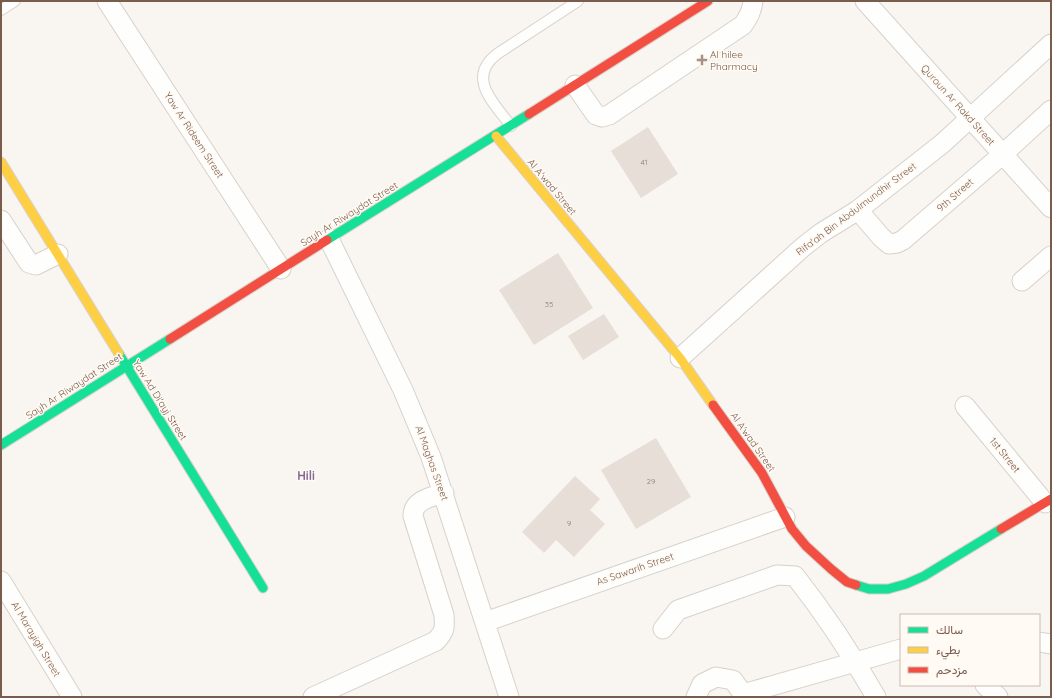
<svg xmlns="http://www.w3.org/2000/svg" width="1052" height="698" viewBox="0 0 1052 698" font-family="Quicksand,Vazirmatn,sans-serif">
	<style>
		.building { fill: #e6ded7 }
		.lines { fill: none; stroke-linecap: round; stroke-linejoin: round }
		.lane-casing { stroke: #d7d1cb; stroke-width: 12 }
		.street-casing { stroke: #d7d1cb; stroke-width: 21 }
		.fast-casing { stroke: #d9d2cb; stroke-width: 11 }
		.slow-casing { stroke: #d9d2cb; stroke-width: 11 }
		.jam-casing { stroke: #d9d2cb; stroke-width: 11 }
		.lane { stroke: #fefefd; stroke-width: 10 }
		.street { stroke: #fefefd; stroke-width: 19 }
		.fast { stroke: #16e098; stroke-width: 9 }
		.slow { stroke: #ffcf43; stroke-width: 9 }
		.jam { stroke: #f24e42; stroke-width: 9 }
		.poi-dot { fill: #a69286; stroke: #fffaf3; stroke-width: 1.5 }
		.labels { text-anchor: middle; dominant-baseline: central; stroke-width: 3; stroke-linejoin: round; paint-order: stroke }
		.number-label { font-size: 8px; fill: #977e72 }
		.poi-label { font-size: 10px; fill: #7a5c4d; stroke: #fffaf3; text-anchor: start }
		.street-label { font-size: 10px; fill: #7a5c4d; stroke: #fffaf3 }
		.quarter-label { font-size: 12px; font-weight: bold; fill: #846695; stroke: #fffaf3 }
	</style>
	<rect width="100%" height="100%" fill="#f9f5f0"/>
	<path class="building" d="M648 127 678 174 641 198 611 151Z
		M558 253 593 308 534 345 499 290Z
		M604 314 619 337 583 360 568 336Z
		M656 438 691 497 636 529 601 470Z
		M575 476 600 499 590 510 605 524 574 557 556 540 544 553 522 532Z"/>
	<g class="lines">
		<defs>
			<path id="lane" d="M1 10 15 1
				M511 126C494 103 466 78 497 54L578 1"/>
			<path id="street" d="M107 1 281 269
				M865 1 1051 208
				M575 85 596 115 602 117 609 115 743 25C749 17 752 11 753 1
				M858 210 881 237 889 244 897 243 903 240 1003 154 1051 110
				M1 220 29 263 36 265 58 254
				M329 239 403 390 431 457 509 697
				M1022 281 1051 256
				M680 358 803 247 821 233 858 210 943 143 1051 44
				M965 406 1045 503
				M1 581 72 697
				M485 622 785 517
				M663 629 678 610 777 575 795 576C825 614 852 655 876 697
				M1039 642 1051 644
				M985 685 998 697
				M743 694 901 649
				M313 697 436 641C445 631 445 628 444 615L413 516C413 500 431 497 444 493
				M696 697 702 684 716 677 733 680 743 694V697"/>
			<path id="fast" d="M327 240 529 114
				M119 354 263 588
				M1 445 170 339
				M856 585 869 589H888L906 584 924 576 1001 529"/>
			<path id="slow" d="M496 136 680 358 713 405
				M1 162 119 354"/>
			<path id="jam" d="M529 114 708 1
				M170 339 327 240
				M713 405 762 473 792 529 806 546 831 569 847 582 856 585
				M1001 529 1051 499"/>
		</defs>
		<use href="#lane" class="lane-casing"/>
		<use href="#street" class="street-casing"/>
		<use href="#fast" class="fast-casing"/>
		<use href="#slow" class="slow-casing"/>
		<use href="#jam" class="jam-casing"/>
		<use href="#lane" class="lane"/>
		<use href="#street" class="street"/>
		<use href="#fast" class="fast"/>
		<use href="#slow" class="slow"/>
		<use href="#jam" class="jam"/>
	</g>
	<path class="poi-dot" d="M700 54h4v4h4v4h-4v4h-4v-4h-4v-4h4z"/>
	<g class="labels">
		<g class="number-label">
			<text x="644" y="162">41</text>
			<text x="549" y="304">35</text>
			<text x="651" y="481">29</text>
			<text x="569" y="523">9</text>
		</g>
		<g class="poi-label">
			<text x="710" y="54">Al hilee<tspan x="710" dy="12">Pharmacy</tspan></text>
		</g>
		<g class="street-label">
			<text transform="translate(958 105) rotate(48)">Quroun Ar Rakd Street</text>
			<text transform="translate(194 135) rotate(57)">Yaw Ar Rideem Street</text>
			<text transform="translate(552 187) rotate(50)">Al A'wad Street</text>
			<text transform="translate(955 195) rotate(-41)">9th Street</text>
			<text transform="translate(856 209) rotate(-37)">Rifa'ah Bin Abdulmundhir Street</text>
			<text transform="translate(349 214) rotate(-32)">Sayh Ar Riwaydat Street</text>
			<text transform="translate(74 386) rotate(-33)">Sayh Ar Riwaydat Street</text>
			<text transform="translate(160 400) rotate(58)">Yaw Ad Di'ayj Street</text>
			<text transform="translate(753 442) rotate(55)">Al A'wad Street</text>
			<text transform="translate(1005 455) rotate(51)">1st Street</text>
			<text transform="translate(432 463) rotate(70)">Al Maghas Street</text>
			<text transform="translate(635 569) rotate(-19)">As Sawarih Street</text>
			<text transform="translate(36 639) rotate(59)">Al Marayigh Street</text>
		</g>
		<g class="quarter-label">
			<text x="306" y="475">Hili</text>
		</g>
	</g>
	<rect width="1052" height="698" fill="none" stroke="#7a5c4d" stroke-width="4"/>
	<rect x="900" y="614" width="140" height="72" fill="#fffaf3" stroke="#cabbb1"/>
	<rect x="908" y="627" width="20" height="6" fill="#16e098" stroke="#cabbb1"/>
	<text x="936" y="634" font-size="12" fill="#7a5c4d">سالك</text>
	<rect x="908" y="647" width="20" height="6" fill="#ffcf43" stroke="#cabbb1"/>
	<text x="936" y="654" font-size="12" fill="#7a5c4d">بطيء</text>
	<rect x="908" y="667" width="20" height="6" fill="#f24e42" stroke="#cabbb1"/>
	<text x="936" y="674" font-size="12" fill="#7a5c4d">مزدحم</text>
</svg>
